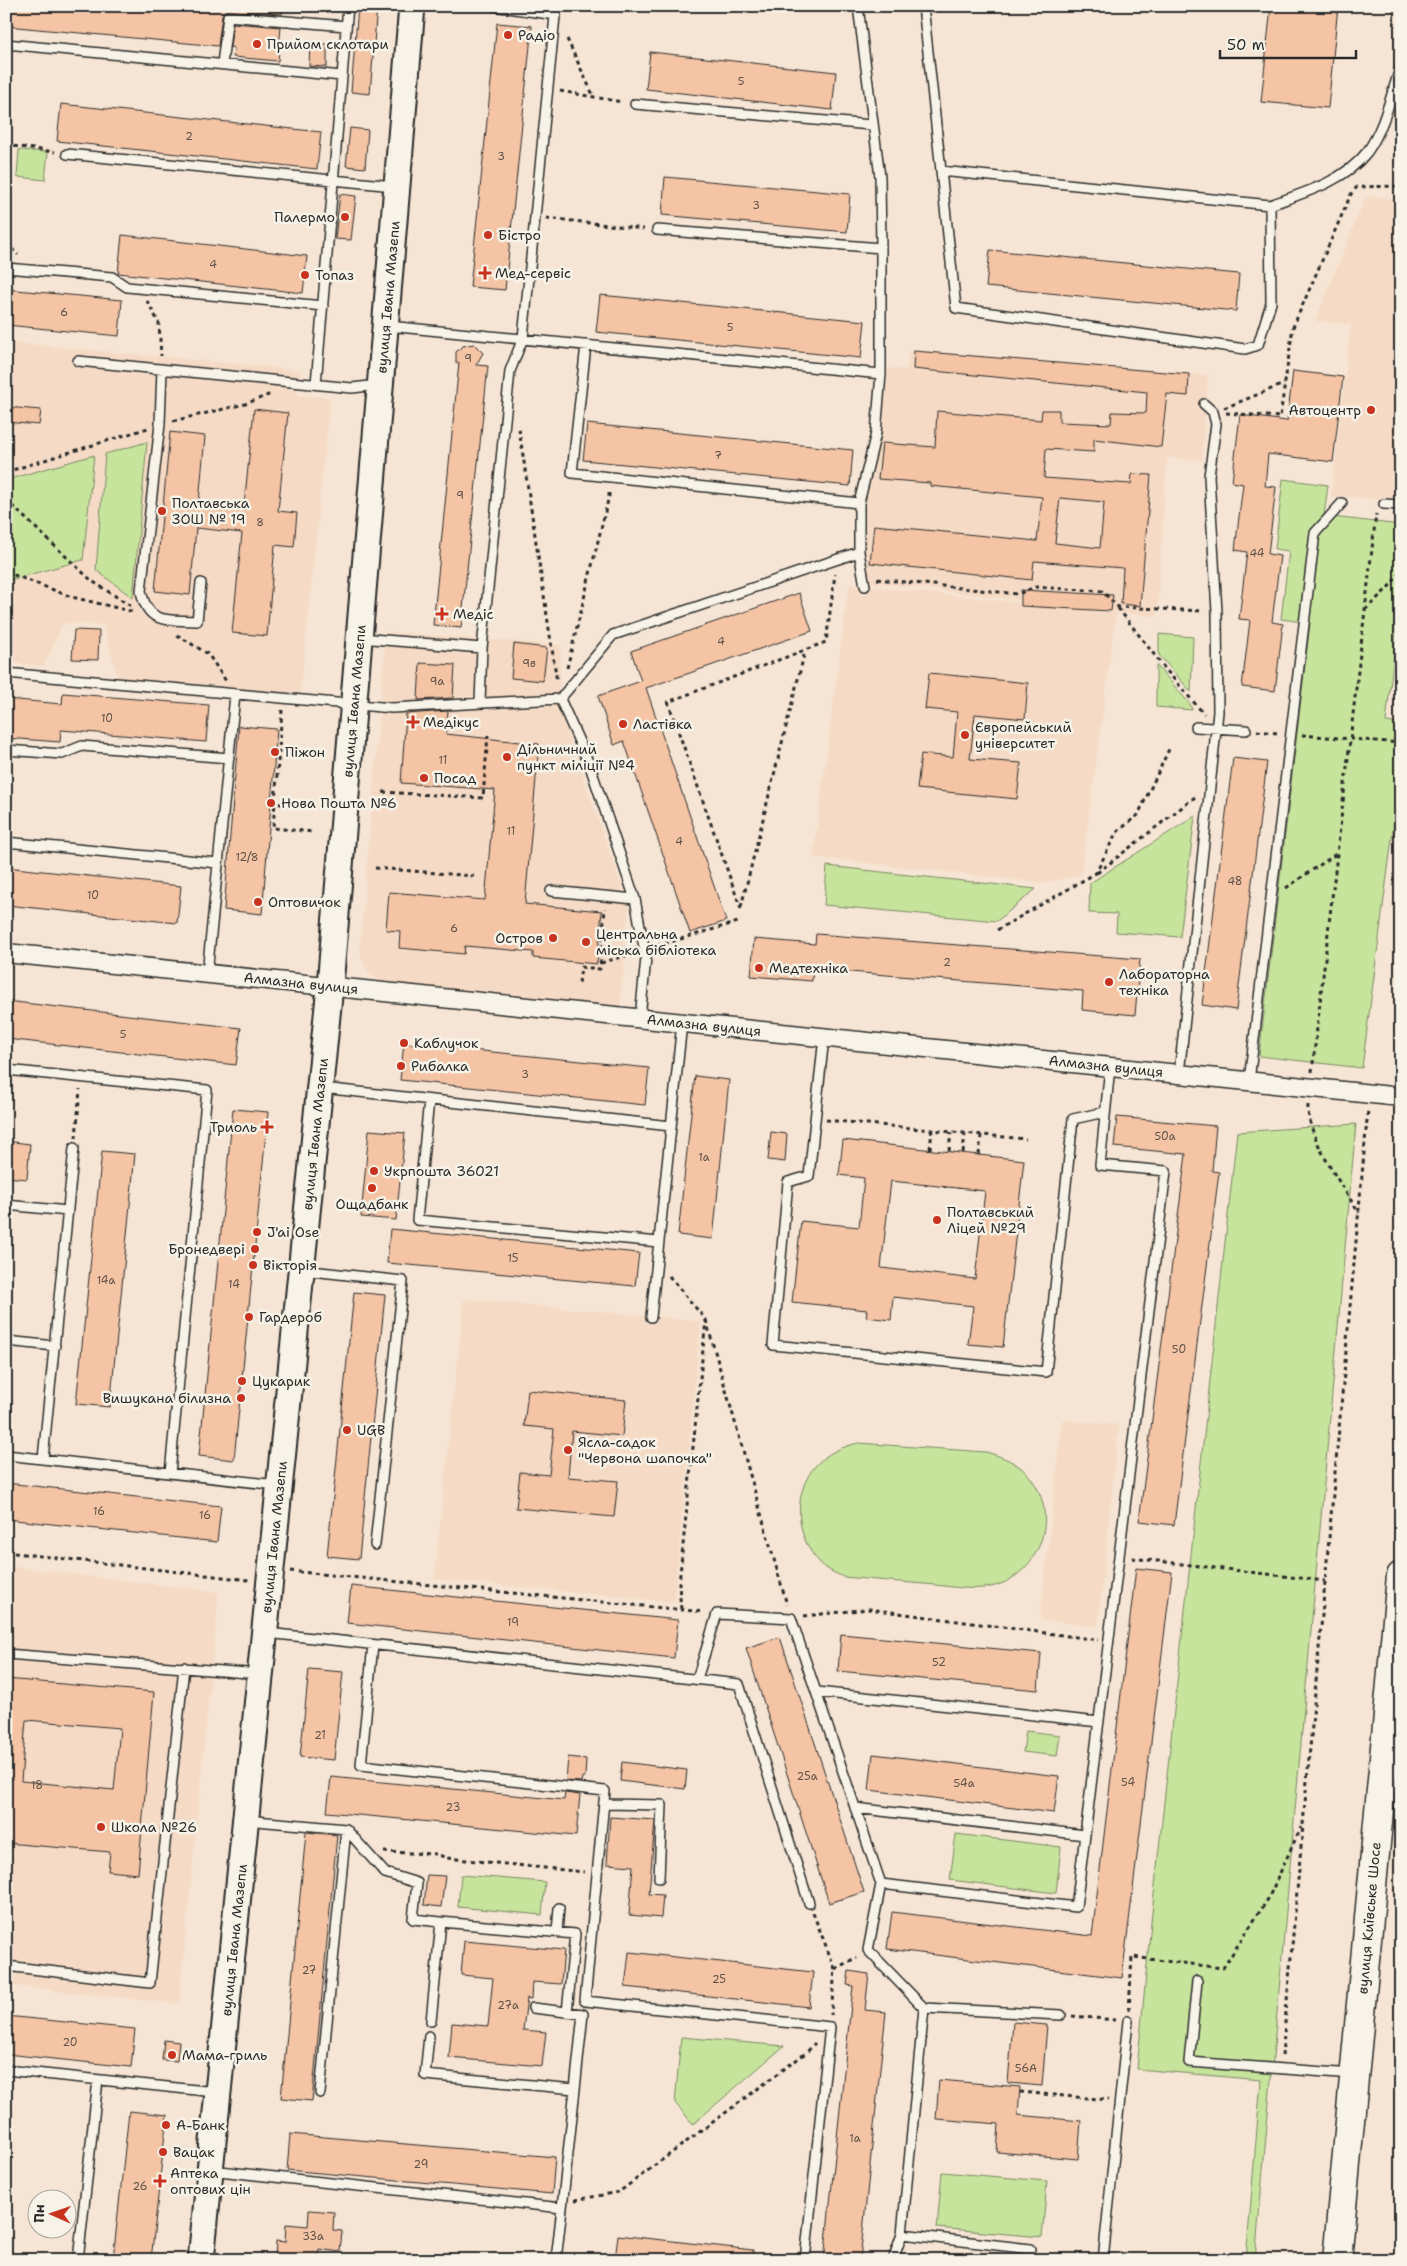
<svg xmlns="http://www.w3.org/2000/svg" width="1407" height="2266" viewBox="0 0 1407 2266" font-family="'Shantell Sans',sans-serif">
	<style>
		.built { fill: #f5dbc6 }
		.green { fill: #c7e49c; stroke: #798864 }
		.building { fill: #f4c4a4; stroke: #2b2b2b; fill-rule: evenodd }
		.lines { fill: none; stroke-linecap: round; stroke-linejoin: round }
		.service-casing { stroke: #2b2b2b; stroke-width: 12 }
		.minor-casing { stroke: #2b2b2b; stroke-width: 21 }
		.secondary-casing { stroke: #2b2b2b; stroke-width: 29 }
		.trunk-casing { stroke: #2b2b2b; stroke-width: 31 }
		.path { stroke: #2b2b2b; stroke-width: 3; stroke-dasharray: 4 4; stroke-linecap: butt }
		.service { stroke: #f7f3e8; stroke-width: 9 }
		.minor { stroke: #f7f3e8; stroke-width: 18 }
		.secondary { stroke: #f7f3e8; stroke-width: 25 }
		.trunk { stroke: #f7f3e8; stroke-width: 28 }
		.poi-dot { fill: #c8321e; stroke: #f7f3e8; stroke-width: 2 }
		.labels { text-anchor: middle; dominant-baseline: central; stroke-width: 5; stroke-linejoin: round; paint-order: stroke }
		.number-label { font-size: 11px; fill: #5d5149 }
		.poi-label { font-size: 14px; fill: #2b2b2b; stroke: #f7f3e8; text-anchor: start }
		.street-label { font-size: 14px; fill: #2b2b2b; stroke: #f7f3e8 }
	</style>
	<rect width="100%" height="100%" fill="#f6e5d4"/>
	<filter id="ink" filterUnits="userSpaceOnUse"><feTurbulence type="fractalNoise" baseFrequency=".02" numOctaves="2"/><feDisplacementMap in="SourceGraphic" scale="10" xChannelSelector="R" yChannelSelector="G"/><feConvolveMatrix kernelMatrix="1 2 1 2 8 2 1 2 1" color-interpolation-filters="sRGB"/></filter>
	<g filter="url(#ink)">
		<path class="built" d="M1366 196 1401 199V500L1331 496 1351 324 1315 321Z
			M6 342 301 370 298 395 330 398 300 696 118 679 103 625 63 623 44 666 6 662Z
			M909 350 1208 375 1202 460 1167 458 1157 617 861 581 857 560 854 499 870 443 876 368 907 369Z
			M849 584 1116 613 1081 875 1045 883 813 857Z
			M386 632 562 645 558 706 629 906 620 1008 379 982 368 972 362 961 360 946Z
			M464 1299 701 1321 674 1602 434 1579Z
			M1062 1420 1119 1425 1098 1626 1040 1620Z
			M6 1566 219 1592 179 2004 6 1985Z"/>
		<path class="green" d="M19 150 48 152 45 180 17 177Z
			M147 442 133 598 96 570 105 454Z
			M94 455 83 560 6 581V480Z
			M1283 479 1328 485 1324 516 1401 525V594L1386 722 1401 724V769L1362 1068 1259 1056 1310 623 1281 619 1289 551 1275 549Z
			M1159 634 1193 637 1191 692 1159 655Z
			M1156 665 1190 704 1192 710 1156 707Z
			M1195 816 1180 937 1116 932 1117 914 1089 913 1090 883Z
			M827 866 1036 889 997 921 824 905Z
			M1356 1124 1255 2260H1246L1261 2080 1137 2069 1151 1922 1237 1132Z
			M858 1443 986 1452C1004 1457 1022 1464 1033 1481 1059 1519 1039 1573 995 1586 976 1591 954 1587 935 1585 904 1582 874 1580 843 1577 838 1574 831 1572 826 1568 795 1544 790 1493 817 1464 829 1452 842 1447 858 1443Z
			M1026 1731 1060 1735 1057 1756 1023 1752Z
			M956 1834 1061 1847 1056 1893 950 1880Z
			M461 1875 545 1882 542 1915 458 1907Z
			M681 2037 784 2046 693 2124 675 2103Z
			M942 2172 1047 2181 1042 2237 937 2228Z"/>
		<path class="building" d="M6 6H165L205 10V6H283L282 14 225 11 222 15 218 46 6 26Z
			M358 6H377L370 94 351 92Z
			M1271 6H1338L1328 108 1261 102Z
			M233 23 281 27 278 61 233 57 234 48 230 47Z
			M497 23 532 26 505 290 470 287Z
			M310 44H327V67L309 66Z
			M650 52 836 72 832 110 646 89Z
			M61 104 321 132 317 169 57 141Z
			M350 128 368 130 365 168 346 166Z
			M665 177 850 194 847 232 662 215Z
			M340 194 356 196 351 240 335 239Z
			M122 235 307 256 303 293 118 273Z
			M990 250 1239 274 1236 311 986 287Z
			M6 289 122 300 119 336 6 325Z
			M600 295 865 321 861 358 596 332Z
			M474 344 483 353 476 365 488 366 461 628 433 625 459 363H456V352L463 346Z
			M914 351 1189 374 1188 396 1167 394 1161 447 1094 439V452L1046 449 1044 478 1131 484 1132 474 1151 475 1140 606 1121 604 1123 568 1034 561 1032 580 870 563 874 525 1037 541 1042 497 930 486V483L878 479 882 443 935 447 937 411 1041 420 1042 410H1059V422L1111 424 1112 412 1146 413 1147 392 913 369ZM1060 498 1104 502 1100 548 1055 543Z
			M1293 371 1343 377 1333 462 1268 454 1265 486 1276 487 1268 554 1280 556 1272 622 1283 624 1275 691 1242 687 1250 620 1239 619 1247 552 1235 550 1243 484 1232 482 1240 415 1287 421Z
			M6 407 41 410 39 425 6 422Z
			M254 409 288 413 278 511 297 513 294 547 275 545 267 636 232 633 242 533 196 528 190 595 155 591 170 432 205 436 199 502 244 506Z
			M587 424 853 450 850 486 583 460Z
			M1021 590 1113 595 1111 611 1021 606Z
			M799 593 812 631 646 688 726 921 690 933 624 741 614 745 598 696 641 681 631 651Z
			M74 630 99 631 98 660 72 659Z
			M514 644 547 648 543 681 511 678Z
			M420 663 455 665 453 698 418 700Z
			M929 673 1028 683 1025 719 975 714 970 759 1021 763 1017 799 917 789 921 754 953 757 957 712 925 709Z
			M63 693 209 705 206 742 61 730 60 742 6 738V699L62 704Z
			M448 711 446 734 539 744 525 904 602 911 597 964 533 958V952L465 946 464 954 399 948 400 931 386 930 389 892 485 900 495 790 401 783 406 714Z
			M239 726 277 729 262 914 224 910Z
			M1233 758 1267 762 1236 1010 1202 1005Z
			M6 867 181 886 177 923 6 905Z
			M816 934 1140 959 1135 1015 1082 1010 1083 991 813 969 812 981 751 976 754 939 815 944Z
			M6 1001 241 1028 236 1065 6 1039Z
			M404 1043 649 1068 645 1105 400 1080Z
			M695 1076 729 1080 713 1239 678 1235Z
			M233 1109 268 1112 234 1460 199 1456Z
			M1117 1117 1216 1126 1212 1171 1219 1172 1174 1525 1139 1521 1186 1154 1114 1147Z
			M369 1130 405 1133 396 1220 361 1217Z
			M771 1132 787 1134 785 1162 768 1160Z
			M843 1140 1024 1160 1003 1347 968 1344 973 1306 893 1297 891 1320 866 1317 867 1310 792 1302 801 1221 859 1227 864 1178 839 1175ZM891 1181 985 1191 975 1279 881 1268Z
			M6 1141 30 1144 27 1179 6 1177Z
			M102 1151 135 1154 110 1407 76 1404Z
			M390 1229 639 1253 635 1286 387 1263Z
			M354 1292 385 1295 359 1559 327 1556Z
			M528 1390 626 1400 622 1436 572 1431 568 1477 618 1481 614 1517 516 1508 520 1472 549 1475 554 1429 524 1426Z
			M6 1483 221 1506 217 1542 6 1519Z
			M1136 1568 1172 1572 1122 1978 887 1949 892 1912 1092 1936Z
			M351 1586 678 1620 674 1658 347 1623Z
			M841 1634 1041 1653 1038 1690 838 1671Z
			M780 1637 864 1892 829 1903 746 1648Z
			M309 1669 343 1672 334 1760 300 1757Z
			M6 1679 154 1692 138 1874 108 1871 110 1852 6 1843ZM26 1720 120 1728 114 1790 21 1781Z
			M873 1754 1059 1776 1054 1813 869 1790Z
			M568 1757 586 1759 585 1777H582L581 1782 566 1781Z
			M622 1762 687 1770 685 1789 620 1781Z
			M331 1777 564 1800 565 1793 580 1795 576 1836 327 1812Z
			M610 1817 655 1820 649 1894 663 1895 661 1918 629 1915 633 1866 607 1864Z
			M306 1832 337 1835 312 2101 281 2098Z
			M427 1875 445 1876 441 1907 424 1905Z
			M464 1941 564 1950 561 1984 532 1982 531 1999 527 1998 523 2030 546 2032 542 2066 449 2058 452 2023 488 2026 493 1978 461 1975Z
			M629 1952 813 1972 809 2007 625 1987Z
			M849 1971 869 1974 865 2010 886 2012 860 2260H824L853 1986 847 1985Z
			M6 2016 135 2029 131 2067 6 2054Z
			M1013 2022 1047 2025 1042 2086 1008 2083Z
			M164 2040 179 2042 177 2061 162 2060Z
			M939 2080 1020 2087 1018 2115 1081 2121 1078 2159 997 2152 999 2124 936 2119Z
			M129 2111 167 2115 151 2260H113Z
			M290 2134 555 2157 552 2194 287 2170Z
			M309 2210 334 2212 333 2230 342 2231 340 2252 319 2249 318 2260H275L276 2241 285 2242 286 2224 308 2226Z
			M618 2235 753 2250V2260H615Z"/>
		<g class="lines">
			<defs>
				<path id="service" d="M493 6 556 15
					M923 6 956 308 1245 349 1258 345 1271 303 1270 205C1303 193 1344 182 1367 152 1385 127 1391 94 1401 66
					M6 44 342 76
					M222 64 228 16 346 26
					M635 104 871 125
					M67 154 394 186
					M941 171 1270 205
					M657 230 881 248
					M6 268 112 277 127 287 323 306
					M388 326 881 374
					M586 345 572 473 859 503
					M78 361 352 388 378 385
					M162 369 160 424 141 591C148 626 168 619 197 621L201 583
					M316 384 348 6
					M1384 504 1401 505
					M859 552 865 586
					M360 638 482 648 510 371 523 338 556 6
					M6 673 392 708 560 699 613 635 859 552V503L876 433 881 374V248L880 177 858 6
					M560 699 590 766 635 899 646 958 640 1018
					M480 703 482 648
					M1196 727 1246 730
					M6 750 62 754 82 746 229 758
					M6 842 218 863
					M551 891 635 899
					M207 974 235 695
					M824 1037 809 1176 788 1182 773 1345 1046 1372 1073 1119 1105 1112
					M6 1070 207 1090 170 1473
					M1179 1074 1218 712 1217 612 1209 476 1216 424 1213 412 1204 404
					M1249 1081 1315 533 1342 503
					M322 1088 671 1126
					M429 1100 417 1220 659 1242
					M6 1205 68 1211
					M302 1270 403 1281 375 1545
					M651 1317 682 1023
					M6 1341 55 1346
					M6 1455 277 1485
					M43 1459 74 1148
					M267 1633 739 1684 809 1903
					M373 1645 361 1765 605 1791 585 2001 830 2027 805 2260
					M6 1654 260 1674
					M697 1679 717 1614 791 1618 881 1884 868 1950 924 2008 902 2234 893 2260
					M817 1692 1099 1722
					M604 1804 662 1805 659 1878
					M855 1808 1085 1835 1166 1171 1100 1165 1110 1067
					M246 1820 346 1829 385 1873 417 1883 413 1919 441 1922
					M881 1884 1076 1907 1085 1835
					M557 1932 559 1908
					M6 1966 150 1983 184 1667
					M1197 1981 1189 2062 1353 2074
					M924 2008 1061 2015
					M431 2021 441 1922 575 1934 567 2012
					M429 2036 425 2075 575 2089 583 2014 533 2008
					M6 2070 215 2092
					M320 2093 346 1829
					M210 2170 562 2208 556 2260
					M562 2208 575 2089
					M902 2234 1030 2249
					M78 2260 98 2080
					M1103 2260 1128 2021"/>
				<path id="minor" d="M6 953 1401 1097"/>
				<path id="secondary" d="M201 2260 330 986 412 6"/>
				<path id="trunk" d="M1337 2260 1401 1576"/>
			</defs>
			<use href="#service" class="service-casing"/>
			<use href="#minor" class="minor-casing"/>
			<use href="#secondary" class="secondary-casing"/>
			<use href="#trunk" class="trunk-casing"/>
			<path class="path" d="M567 39 594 97
				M560 91 622 102
				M6 145 55 152
				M546 218 644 229
				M6 243 18 255
				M147 301 159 323 161 356
				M1224 408 1284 384
				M1226 413 1280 417 1293 327 1351 194 1357 187 1401 186
				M173 421 245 404 271 394
				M519 429 557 682
				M6 472 148 428
				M6 500 92 581 131 606
				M6 572 72 597 134 612
				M877 579 1018 594 1035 587 1102 591 1118 607 1204 611
				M1118 608 1166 670 1204 714
				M1365 610 1387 589 1401 572
				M177 635 208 654 226 681
				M567 668 609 496V490
				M282 710 273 828 313 832
				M1257 731 1278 733
				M1302 735 1401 743
				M275 752 319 756
				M383 792 483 798 488 735
				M271 803 315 807
				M375 868 474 876
				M1097 873 1195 797
				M1286 888 1336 854
				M741 907 805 651
				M741 909 668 702 826 642 835 574
				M997 930 1096 873 1116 833 1138 815 1170 747
				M657 946 738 922
				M601 963 632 954
				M579 983 581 967 600 969 605 908
				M1312 1072 1376 514
				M1308 1105C1306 1136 1343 1187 1359 1213
				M826 1120 1026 1139
				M76 1138 80 1089
				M930 1149 932 1130
				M949 1151 951 1132
				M963 1153 965 1133
				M979 1155 981 1135
				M926 1186V1185
				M945 1188V1187
				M959 1189V1188
				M975 1191V1190
				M669 1276 706 1320 679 1584 681 1610
				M706 1320 787 1605
				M6 1552 249 1580
				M1132 1558 1325 1581
				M290 1571 704 1612
				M804 1616 869 1609 1098 1640
				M384 1852 436 1854 447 1858 584 1872
				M813 1913 835 1969 831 2015
				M835 1969 857 1957
				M1129 2010 1132 1957 1223 1968 1268 1899 1301 1827
				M1072 2016 1115 2020
				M1282 2056 1368 1109
				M1020 2092 1109 2100
				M575 2200 619 2192 807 2052 815 2043"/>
			<use href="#service" class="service"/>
			<use href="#minor" class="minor"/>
			<use href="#secondary" class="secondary"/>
			<use href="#trunk" class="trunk"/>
		</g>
	</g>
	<g class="poi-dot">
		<circle cx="508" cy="35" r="5"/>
		<circle cx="257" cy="44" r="5"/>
		<circle cx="345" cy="217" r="5"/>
		<circle cx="488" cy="235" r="5"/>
		<path d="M482.5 265.5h5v5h5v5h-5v5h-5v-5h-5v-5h5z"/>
		<circle cx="305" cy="275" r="5"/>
		<circle cx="1371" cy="410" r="5"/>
		<circle cx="162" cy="511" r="5"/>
		<path d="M439.5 606.5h5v5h5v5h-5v5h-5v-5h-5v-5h5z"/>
		<path d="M410.5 714.5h5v5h5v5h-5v5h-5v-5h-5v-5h5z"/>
		<circle cx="623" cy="724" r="5"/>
		<circle cx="965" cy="735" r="5"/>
		<circle cx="275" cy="752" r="5"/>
		<circle cx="507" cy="757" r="5"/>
		<circle cx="424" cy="778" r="5"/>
		<circle cx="271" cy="803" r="5"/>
		<circle cx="258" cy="902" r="5"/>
		<circle cx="553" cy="938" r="5"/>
		<circle cx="586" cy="942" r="5"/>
		<circle cx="759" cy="968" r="5"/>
		<circle cx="1109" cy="982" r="5"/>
		<circle cx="404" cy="1043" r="5"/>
		<circle cx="401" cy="1066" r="5"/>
		<path d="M264.5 1119.5h5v5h5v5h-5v5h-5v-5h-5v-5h5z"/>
		<circle cx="374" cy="1171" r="5"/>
		<circle cx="372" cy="1188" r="5"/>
		<circle cx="937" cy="1220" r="5"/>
		<circle cx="257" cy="1232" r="5"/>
		<circle cx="255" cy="1249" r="5"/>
		<circle cx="253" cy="1265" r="5"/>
		<circle cx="249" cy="1317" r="5"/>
		<circle cx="242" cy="1381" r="5"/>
		<circle cx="241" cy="1398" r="5"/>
		<circle cx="347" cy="1430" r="5"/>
		<circle cx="568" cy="1450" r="5"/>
		<circle cx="101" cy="1827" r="5"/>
		<circle cx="172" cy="2055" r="5"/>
		<circle cx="166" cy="2125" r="5"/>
		<circle cx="163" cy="2152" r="5"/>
		<path d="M157.5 2173.5h5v5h5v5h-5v5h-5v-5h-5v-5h5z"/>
	</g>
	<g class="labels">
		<g class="number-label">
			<text x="741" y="81">5</text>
			<text x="189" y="136">2</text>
			<text x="501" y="156">3</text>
			<text x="756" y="205">3</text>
			<text x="213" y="264">4</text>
			<text x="64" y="312">6</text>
			<text x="730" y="327">5</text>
			<text x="468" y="358">9</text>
			<text x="718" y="455">7</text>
			<text x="460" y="495">9</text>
			<text x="260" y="522">8</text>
			<text x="1257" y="553">44</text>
			<text x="721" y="641">4</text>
			<text x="529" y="663">9в</text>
			<text x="437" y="681">9а</text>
			<text x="107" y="718">10</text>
			<text x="443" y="760">11</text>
			<text x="511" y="831">11</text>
			<text x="679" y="841">4</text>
			<text x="247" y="857">12/8</text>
			<text x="1235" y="881">48</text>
			<text x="93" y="895">10</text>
			<text x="454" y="928">6</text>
			<text x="947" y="962">2</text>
			<text x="123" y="1034">5</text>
			<text x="525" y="1074">3</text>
			<text x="1165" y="1136">50а</text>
			<text x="704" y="1157">1а</text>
			<text x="513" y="1258">15</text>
			<text x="106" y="1280">14а</text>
			<text x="234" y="1284">14</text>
			<text x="1179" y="1349">50</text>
			<text x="99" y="1511">16</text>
			<text x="205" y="1515">16</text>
			<text x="513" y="1622">19</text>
			<text x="939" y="1662">52</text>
			<text x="320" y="1735">21</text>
			<text x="807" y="1776">25а</text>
			<text x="1128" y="1782">54</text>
			<text x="964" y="1783">54а</text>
			<text x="37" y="1785">18</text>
			<text x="453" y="1807">23</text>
			<text x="309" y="1970">27</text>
			<text x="719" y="1979">25</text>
			<text x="508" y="2005">27а</text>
			<text x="70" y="2042">20</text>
			<text x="1026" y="2068">56А</text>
			<text x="855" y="2138">1а</text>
			<text x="421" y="2164">29</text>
			<text x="140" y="2186">26</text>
			<text x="313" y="2236">33а</text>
		</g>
		<g class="poi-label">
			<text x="518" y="35">Радіо</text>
			<text x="267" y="44">Прийом склотари</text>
			<text x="335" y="217" text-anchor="end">Палермо</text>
			<text x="498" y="235">Бістро</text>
			<text x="495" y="273">Мед-сервіс</text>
			<text x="315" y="275">Топаз</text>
			<text x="1361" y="410" text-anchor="end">Автоцентр</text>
			<text x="172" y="503">Полтавська<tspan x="172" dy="16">ЗОШ № 19</tspan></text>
			<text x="453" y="614">Медіс</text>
			<text x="423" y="722">Медікус</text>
			<text x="633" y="724">Ластівка</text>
			<text x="975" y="727">Європейський<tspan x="975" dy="16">університет</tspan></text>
			<text x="517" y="749">Дільничний<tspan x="517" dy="16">пункт міліції №4</tspan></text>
			<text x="285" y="752">Піжон</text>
			<text x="434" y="778">Посад</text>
			<text x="281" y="803">Нова Пошта №6</text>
			<text x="268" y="902">Оптовичок</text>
			<text x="596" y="934">Центральна<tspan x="596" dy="16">міська бібліотека</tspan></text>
			<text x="543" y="938" text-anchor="end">Остров</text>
			<text x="769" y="968">Медтехніка</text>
			<text x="1119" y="974">Лабораторна<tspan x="1119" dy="16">техніка</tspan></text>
			<text x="414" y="1043">Каблучок</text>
			<text x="411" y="1066">Рибалка</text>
			<text x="257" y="1127" text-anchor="end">Триоль</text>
			<text x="384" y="1171">Укрпошта 36021</text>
			<text x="372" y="1204" text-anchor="middle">Ощадбанк</text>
			<text x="947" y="1212">Полтавський<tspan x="947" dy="16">Ліцей №29</tspan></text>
			<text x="267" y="1232">J'ai Ose</text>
			<text x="245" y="1249" text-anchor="end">Бронедвері</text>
			<text x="263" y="1265">Вікторія</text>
			<text x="259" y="1317">Гардероб</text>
			<text x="252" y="1381">Цукарик</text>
			<text x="231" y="1398" text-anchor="end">Вишукана білизна</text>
			<text x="357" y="1430">UGB</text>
			<text x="578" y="1442">Ясла-садок<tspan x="578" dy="16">"Червона шапочка"</tspan></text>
			<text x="111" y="1827">Школа №26</text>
			<text x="182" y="2055">Мама-гриль</text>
			<text x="176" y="2125">А-Банк</text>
			<text x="173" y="2152">Вацак</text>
			<text x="170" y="2173">Аптека<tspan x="170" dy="16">оптових цін</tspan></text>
		</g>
		<g class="street-label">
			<text transform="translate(388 297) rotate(-85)">вулиця Івана Мазепи</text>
			<text transform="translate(354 701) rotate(-85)">вулиця Івана Мазепи</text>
			<text transform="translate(301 983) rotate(6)">Алмазна вулиця</text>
			<text transform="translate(704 1025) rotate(6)">Алмазна вулиця</text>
			<text transform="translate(1106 1066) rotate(6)">Алмазна вулиця</text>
			<text transform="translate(315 1134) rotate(-84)">вулиця Івана Мазепи</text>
			<text transform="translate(274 1537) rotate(-84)">вулиця Івана Мазепи</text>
			<text transform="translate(1369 1918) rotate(-85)">вулиця Київське Шосе</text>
			<text transform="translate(234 1940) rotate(-84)">вулиця Івана Мазепи</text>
		</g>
	</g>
	<rect width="1407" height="2266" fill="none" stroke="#f7f3e8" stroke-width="25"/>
	<rect x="12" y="12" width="1382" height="2241" fill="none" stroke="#2b2b2b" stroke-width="2" filter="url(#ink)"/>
	<g transform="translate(52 2214) rotate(272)"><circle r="24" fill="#f7f3e8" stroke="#a5a39c"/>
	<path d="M0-4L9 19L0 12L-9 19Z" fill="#c8321e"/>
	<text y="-8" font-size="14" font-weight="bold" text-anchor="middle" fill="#2b2b2b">Пн</text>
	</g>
	<path d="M1220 50v8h136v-8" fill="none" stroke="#2b2b2b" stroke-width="2.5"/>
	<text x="1227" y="50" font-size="15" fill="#2b2b2b" stroke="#f7f3e8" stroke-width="4" paint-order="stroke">50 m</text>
</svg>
